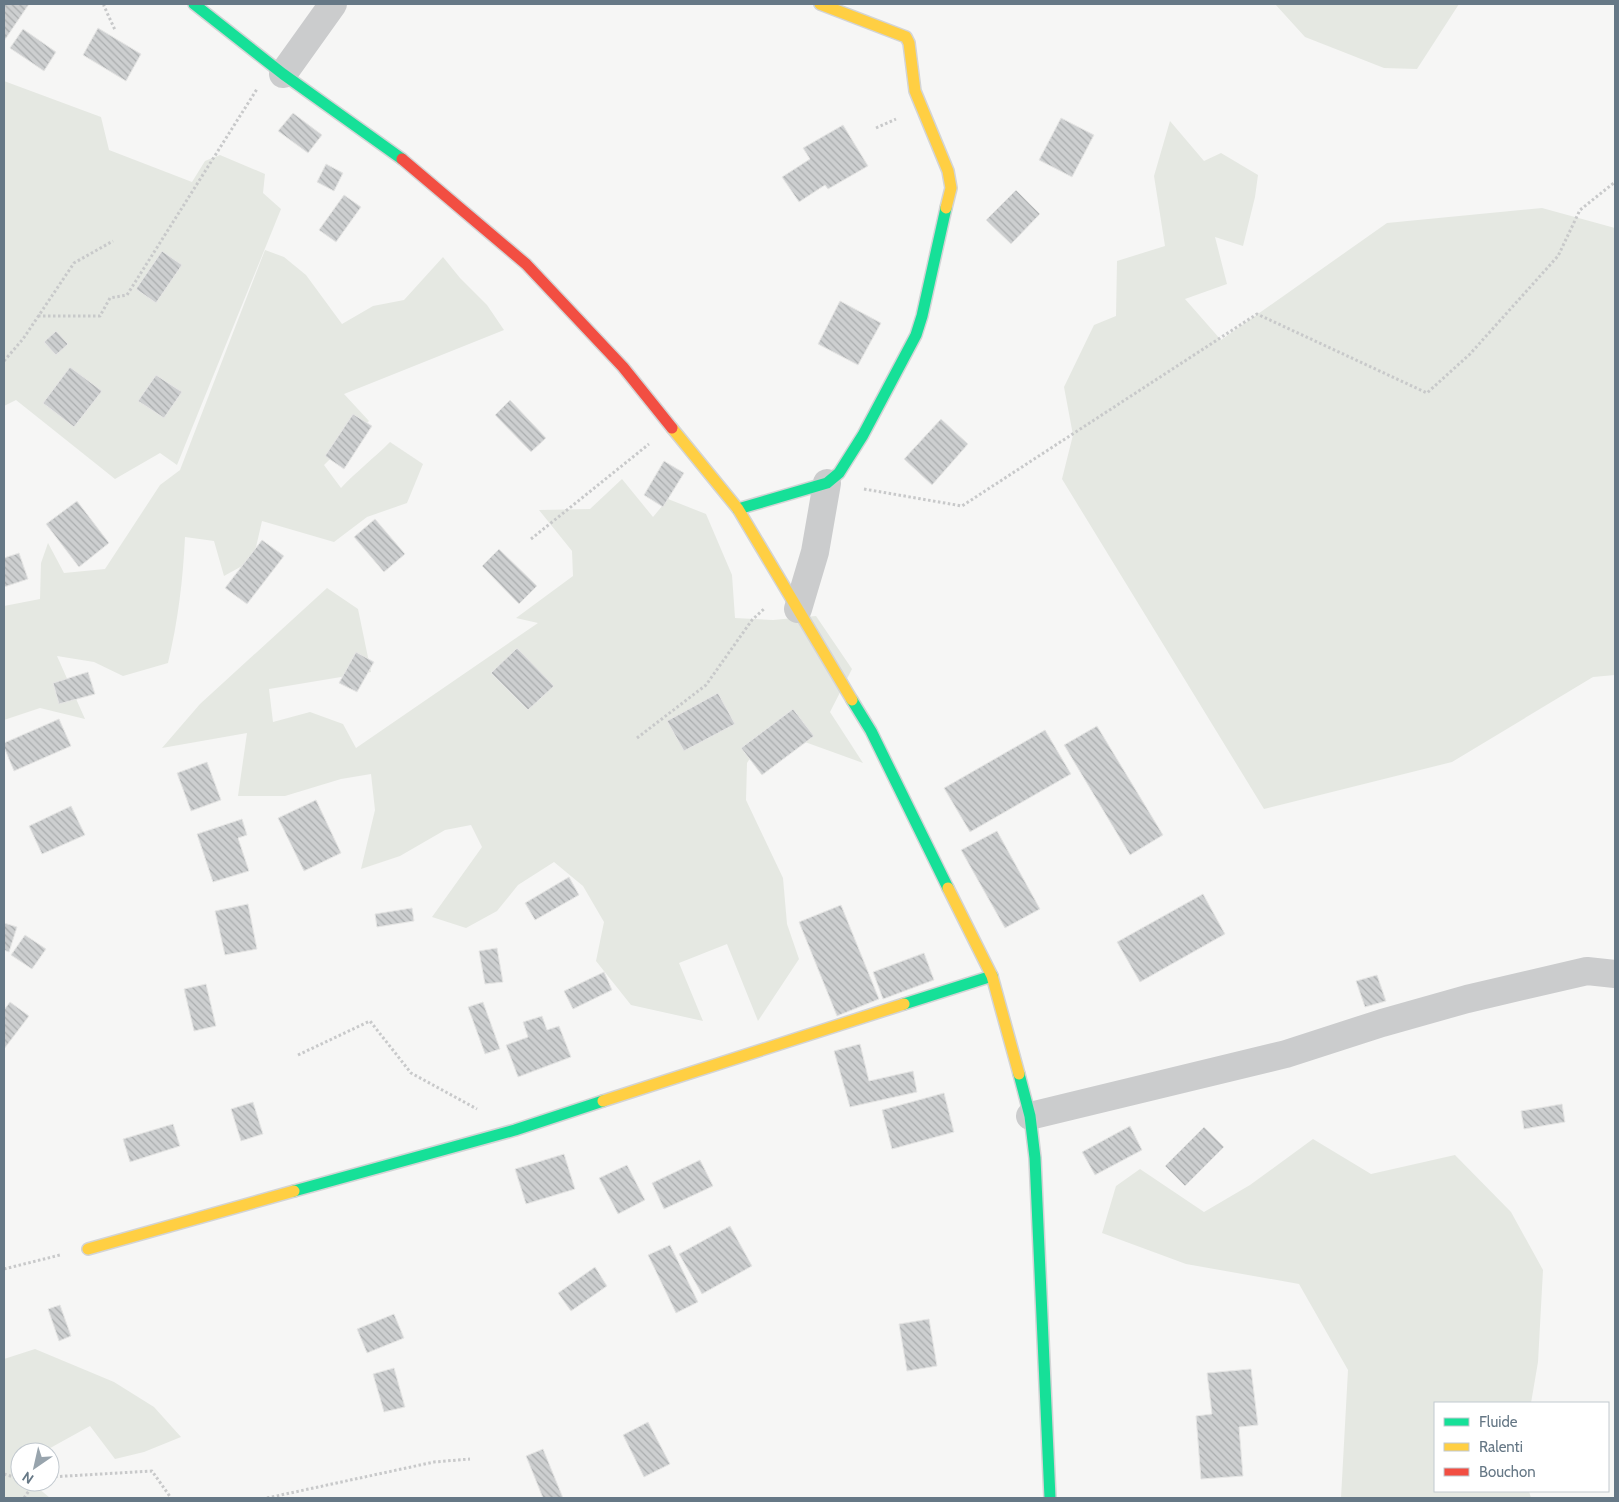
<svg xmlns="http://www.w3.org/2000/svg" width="1619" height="1502" viewBox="0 0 1619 1502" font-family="Cabin,sans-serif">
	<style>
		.green { fill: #e5e8e2 }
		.building { fill: url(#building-back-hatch); stroke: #e6e6e5 }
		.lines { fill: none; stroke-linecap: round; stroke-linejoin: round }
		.fast-casing { stroke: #d3d4d5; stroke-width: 14 }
		.slow-casing { stroke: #d3d4d5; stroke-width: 14 }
		.jam-casing { stroke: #d3d4d5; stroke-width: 14 }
		.path { stroke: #c8c9ca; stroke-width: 3; stroke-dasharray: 2.5 2.5; stroke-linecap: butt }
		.street { stroke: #cbcccd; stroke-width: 28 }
		.fast { stroke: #16e098; stroke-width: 11 }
		.slow { stroke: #ffcf43; stroke-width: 11 }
		.jam { stroke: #f24e42; stroke-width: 11 }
	</style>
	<defs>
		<pattern id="building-back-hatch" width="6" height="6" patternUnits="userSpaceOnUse" patternTransform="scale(1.25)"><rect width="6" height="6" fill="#cdcfd0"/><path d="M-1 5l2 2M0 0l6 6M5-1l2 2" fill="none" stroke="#aaadae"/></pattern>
	</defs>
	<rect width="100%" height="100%" fill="#f6f6f5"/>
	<path class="green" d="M1275 4H1459L1417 69 1384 68 1305 37Z
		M4 81 101 117 109 150 192 182 205 161 220 155 265 174 263 193 281 209 177 465 160 453 115 479 16 400 4 406Z
		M1170 121 1204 161 1221 153 1258 175 1255 197 1243 246 1215 237 1227 284 1185 299 1221 340 1387 223 1542 208 1615 228V675L1593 677 1452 762 1264 809 1062 479 1073 435 1064 387 1094 325 1116 316 1117 261 1165 246 1154 176Z
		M265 250 284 257 306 275 342 324 373 306 404 300 443 257 460 278 487 305 504 330 344 394 369 421 324 465 341 488C356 472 374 458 390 442L423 464 407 503 367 517 334 542 262 521 253 560 224 576 214 541 185 537C183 580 178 621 168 663L123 676 94 662 57 656 85 719 40 708 4 720V606L40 599 41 563 48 543 64 573 105 569 160 485 180 470Z
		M622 479 653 517 668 499 706 514 732 575 735 618 773 620 816 616 852 669 830 712 863 763 769 729 747 763 746 800 783 878 787 924 799 959 758 1021 727 944 679 963 703 1021 631 1005 596 961 604 922 583 886 554 862 518 885 497 911 466 928 432 917 482 847 471 825 445 830 400 856 361 869 375 810 371 774 341 779 285 796H238L247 733 162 748 200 704 327 588 358 609 371 672 269 689 273 722 310 712 343 724 356 748 538 623 516 618 573 576 572 551 539 510 590 509Z
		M1313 1139 1371 1174 1455 1155 1511 1212 1543 1270 1538 1362 1531 1403H1435V1491H1529L1531 1498H1341L1348 1370 1299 1284 1186 1264 1102 1233 1116 1186 1140 1169 1204 1212 1250 1185Z
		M35 1349 114 1382 154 1407 181 1437 144 1452 115 1459 90 1426 43 1452H20V1462L12 1465 20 1472V1482H31L50 1498H4V1359Z"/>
	<path class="building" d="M4 4H29L4 41Z
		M98 28 141 54 126 81 83 55Z
		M23 29 56 52 44 71 10 48Z
		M293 113 322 135 308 153 278 131Z
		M1061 118 1094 135 1072 177 1039 160Z
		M843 125 868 166 828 189 825 185 799 202 782 177 810 159 803 148Z
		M326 164 343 173 334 191 317 182Z
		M1016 190 1040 214 1011 244 986 220Z
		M344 195 361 207 336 242 319 230Z
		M162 251 182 265 156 303 136 289Z
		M840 301 881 323 858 365 818 344Z
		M56 331 68 344 56 355 44 342Z
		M70 367 102 391 74 427 43 403Z
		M156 375 182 392 164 418 138 401Z
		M510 400 546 438 531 452 495 415Z
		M353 414 372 426 344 469 325 456Z
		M941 419 968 444 932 485 904 459Z
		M664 461 684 473 663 507 644 495Z
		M77 501 109 543 79 567 46 524Z
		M375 519 405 554 384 572 354 537Z
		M262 540 284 556 247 604 225 588Z
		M499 549 537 586 519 604 482 566Z
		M19 553 28 579 4 587V558Z
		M517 648 554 686 528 710 491 673Z
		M356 652 374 662 357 692 339 683Z
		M88 672 95 694 59 704 53 683Z
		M718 693 735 724 684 751 667 721Z
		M793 709 814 736 762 775 741 748Z
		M59 719 71 746 14 771 4 747V743Z
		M1097 726 1163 835 1130 855 1064 745Z
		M1045 730 1071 774 970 832 944 788Z
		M207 762 221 800 191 811 177 773Z
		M316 800 341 853 304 871 278 818Z
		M71 806 85 835 42 854 29 826Z
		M242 819 247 835 238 838 249 871 213 882 197 834Z
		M997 831 1040 909 1005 928 961 850Z
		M569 877 579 895 535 920 525 903Z
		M1203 894 1225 934 1140 982 1117 942Z
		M248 904 257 949 225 955 215 911Z
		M841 905 879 999 837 1016 799 922Z
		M412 908 414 921 377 927 375 914Z
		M4 923 17 927 9 952 4 950Z
		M25 935 46 949 32 969 11 955Z
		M497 948 503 982 485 984 479 951Z
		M924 953 934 980 883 999 873 972Z
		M604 972 612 990 573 1009 564 991Z
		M1377 975 1386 1001 1365 1007 1356 981Z
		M206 984 216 1026 194 1031 184 989Z
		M10 1002 29 1016 4 1049V1010Z
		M483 1002 500 1049 485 1054 468 1007Z
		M542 1016 547 1030 559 1026 571 1057 518 1077 506 1045 528 1037 523 1022Z
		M860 1044 869 1081 913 1071 917 1092 850 1107 834 1051Z
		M944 1093 954 1132 892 1149 882 1110Z
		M253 1102 263 1134 241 1141 231 1109Z
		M1562 1104 1565 1122 1524 1129 1521 1111Z
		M173 1124 180 1146 130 1162 123 1139Z
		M1130 1126 1142 1150 1095 1175 1082 1152Z
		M1204 1127 1224 1147 1185 1186 1165 1166Z
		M564 1154 575 1189 526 1204 515 1169Z
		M700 1160 713 1186 664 1209 652 1183Z
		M627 1165 645 1200 618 1214 599 1178Z
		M730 1226 752 1266 702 1294 679 1254Z
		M670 1245 698 1302 676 1313 648 1255Z
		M595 1267 607 1286 571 1311 558 1293Z
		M60 1305 71 1336 59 1341 48 1309Z
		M394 1314 404 1338 367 1353 357 1329Z
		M929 1319 937 1366 907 1371 899 1324Z
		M394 1368 405 1407 384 1412 373 1374Z
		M1251 1369 1258 1425 1239 1427 1243 1476 1201 1479 1196 1416 1212 1414 1207 1373Z
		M648 1422 670 1464 644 1477 623 1435Z
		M543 1449 563 1498H543L526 1456Z"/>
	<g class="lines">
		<defs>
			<path id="fast" d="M194 4 283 74 402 159
				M738 509 827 483 839 473 863 435 916 335 922 316 946 208
				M852 700 871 731 948 888
				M904 1004 992 976
				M1019 1074 1030 1116 1035 1158 1050 1498
				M294 1191 515 1130 603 1101"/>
			<path id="slow" d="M820 4 906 37 909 43 915 91 948 171 951 188 946 208
				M672 428 738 509 852 700
				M948 888 992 976 1019 1074
				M603 1101 904 1004
				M88 1249 294 1191"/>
			<path id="jam" d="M402 159 526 264 623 367 672 428"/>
		</defs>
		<use href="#fast" class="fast-casing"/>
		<use href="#slow" class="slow-casing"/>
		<use href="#jam" class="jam-casing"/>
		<path class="path" d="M104 4V6L115 30
			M876 128 896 119
			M38 316H100L110 298 127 295 257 89
			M4 361 23 339 74 263 113 241
			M864 489 962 506 1257 314 1427 393 1470 354 1558 256 1580 210 1615 182
			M531 539 649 444
			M637 738 706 685 752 620 765 608
			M298 1055 370 1021 411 1073 477 1109
			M4 1269 60 1255
			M4 1474 20 1479
			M50 1477 152 1471 171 1498
			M24 1498 35 1482
			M267 1498 434 1462 470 1459"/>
		<path class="street" d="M283 74 333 4
			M798 609 815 552 827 483
			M1030 1116 1286 1054 1382 1023 1467 999 1587 971 1615 974"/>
		<use href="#fast" class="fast"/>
		<use href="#slow" class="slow"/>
		<use href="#jam" class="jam"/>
	</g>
	<rect width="1619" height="1502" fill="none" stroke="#667886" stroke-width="10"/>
	<rect x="1434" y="1402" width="175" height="90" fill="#ffffff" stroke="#c2c9cf"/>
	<rect x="1444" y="1418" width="25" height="8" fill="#16e098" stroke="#c2c9cf"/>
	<text x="1479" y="1427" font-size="15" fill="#667886">Fluide</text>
	<rect x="1444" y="1443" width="25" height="8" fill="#ffcf43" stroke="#c2c9cf"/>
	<text x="1479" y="1452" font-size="15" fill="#667886">Ralenti</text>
	<rect x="1444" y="1468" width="25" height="8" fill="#f24e42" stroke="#c2c9cf"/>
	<text x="1479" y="1477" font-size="15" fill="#667886">Bouchon</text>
	<g transform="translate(35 1467) rotate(214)"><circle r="24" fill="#ffffff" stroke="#c2c9cf"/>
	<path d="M0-4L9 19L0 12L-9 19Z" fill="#98a4ad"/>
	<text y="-8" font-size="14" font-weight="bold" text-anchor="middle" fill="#667886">N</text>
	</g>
</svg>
